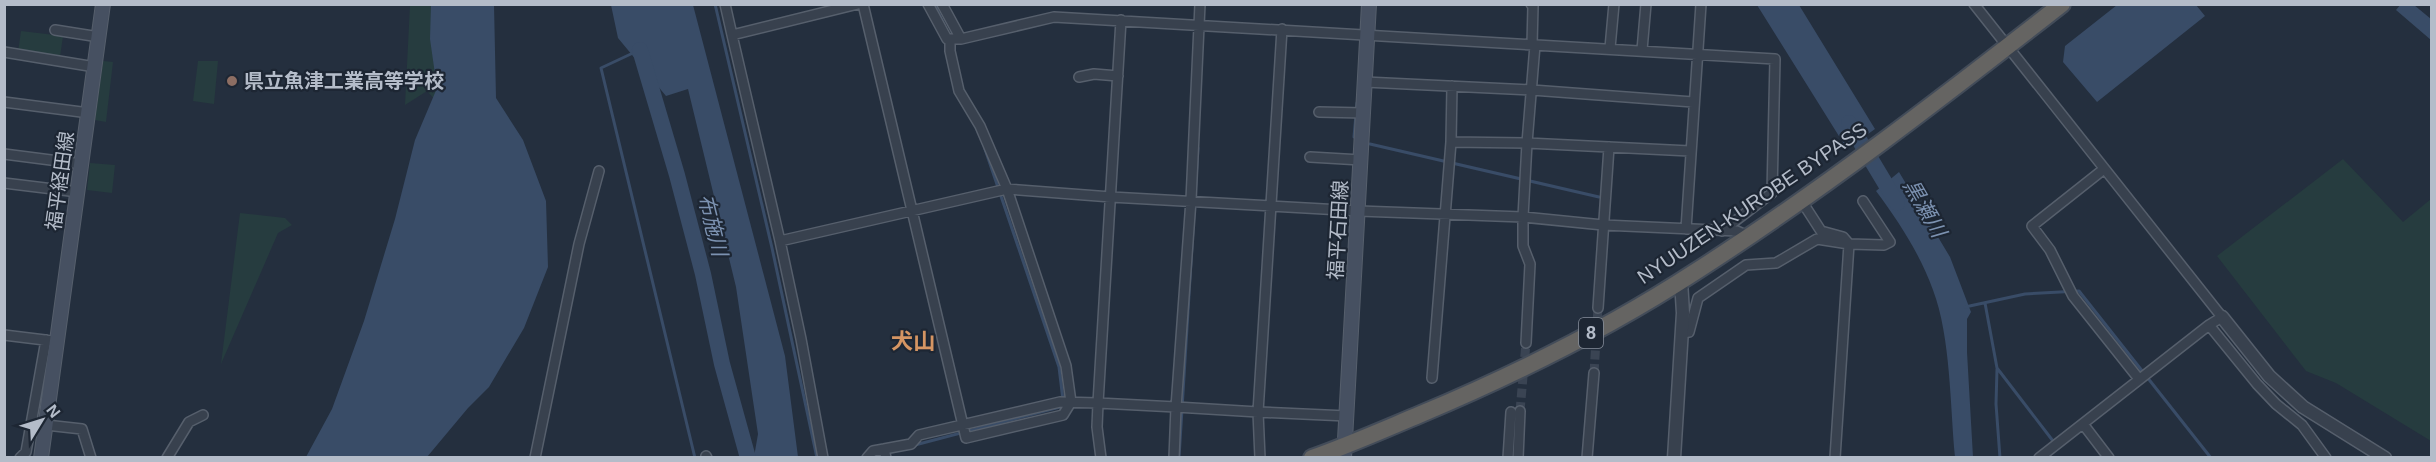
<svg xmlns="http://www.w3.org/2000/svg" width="2436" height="462" viewBox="0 0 2436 462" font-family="Arial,'Noto Sans JP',sans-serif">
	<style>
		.green { fill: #263c3f }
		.water { fill: #394c67 }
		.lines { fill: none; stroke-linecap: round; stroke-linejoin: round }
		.stream { stroke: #394c67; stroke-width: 3 }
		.river { stroke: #394c67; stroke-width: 16 }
		.minor-tunnel { stroke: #3a4453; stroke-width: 9; stroke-dasharray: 9 4.5; stroke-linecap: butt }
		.minor-casing { stroke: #565f6c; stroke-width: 12 }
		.tertiary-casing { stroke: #565f6c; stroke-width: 15 }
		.secondary-casing { stroke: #565f6c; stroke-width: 16 }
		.trunk-casing { stroke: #434c59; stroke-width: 20 }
		.minor { stroke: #38414e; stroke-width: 9 }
		.tertiary { stroke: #38414e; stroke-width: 12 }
		.secondary { stroke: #465061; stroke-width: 14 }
		.trunk { stroke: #656462; stroke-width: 16 }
		.education-dot { fill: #8d6e63; stroke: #1d2633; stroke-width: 2 }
		.labels { text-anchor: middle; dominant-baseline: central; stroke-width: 4.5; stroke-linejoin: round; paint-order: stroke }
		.shield { fill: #1d2633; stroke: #878f9c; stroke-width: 1.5 }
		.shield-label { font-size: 18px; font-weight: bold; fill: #b4bcc9 }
		.poi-label { font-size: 20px; font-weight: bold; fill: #b4bcc9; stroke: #1d2633; text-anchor: start }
		.street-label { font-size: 20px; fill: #b4bcc9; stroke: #1d2633 }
		.water-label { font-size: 21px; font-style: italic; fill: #7c92b1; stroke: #1d2633 }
		.quarter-label { font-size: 22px; font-weight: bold; fill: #d59563; stroke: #1d2633 }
	</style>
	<rect width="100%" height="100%" fill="#242f3e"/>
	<path class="green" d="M410 5H482L444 110 427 91 405 105Z
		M21 31 63 36 60 57 18 52Z
		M103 61 113 62 106 122 95 120Z
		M198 61H218L214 104 193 101Z
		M2343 159 2403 222 2431 199V441L2336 383 2306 371 2217 256Z
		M90 163 115 165 112 193 87 190Z
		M240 213 285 218 292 225 278 233 221 364Z"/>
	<path class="water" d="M2401 4 2414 5 2431 19V40L2396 10Z
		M431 5H494L496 98 523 140 546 201 548 267 524 328 489 387 468 408 427 457H306L332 409 364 321 395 219 415 140 437 88 430 39Z
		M611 5H693L785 356 798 457H754L758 434 736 287 688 89 666 96 618 38Z
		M1757 5H1799L1875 129 1847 149Z
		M2117 5H2196L2205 16 2097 102 2063 62 2065 46Z
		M1899 172 1950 257 1971 312 1967 319V352L1973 457H1955C1950 406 1951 338 1933 290 1920 254 1899 222 1876 191Z"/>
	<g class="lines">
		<path class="stream" d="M715 4 772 248 817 458
			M934 4 948 33
			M633 53 601 68 695 458
			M1354 137 1357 103
			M1370 144 1599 197
			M985 149 1059 367 1063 400
			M1985 303 1997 368 2053 441
			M1965 307 2025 294 2079 291 2211 458
			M1997 369 1996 404 2000 458
			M915 445 1064 406
			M1179 458 1198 148"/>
		<path class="river" d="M640 50 677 175 703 274 722 364 748 458
			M1849 123 1897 203"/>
		<path class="minor-tunnel" d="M1594 373 1598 308
			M1520 411 1526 343"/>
		<defs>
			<path id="minor" d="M725 4 732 35 858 4
				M863 4 966 438 1063 415 1071 402 1066 366 1007 189 980 126 959 91 950 51V39
				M928 4 947 39H961L1054 17 1775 59 1772 193 1722 231
				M942 4 961 39
				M1531 4 1533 6 1532 45
				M1974 4 2222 317 2209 325 2257 384 2276 404 2302 425 2326 458
				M55 30 99 37
				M732 35 780 241
				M1535 45 1527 143 1690 151
				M1610 48 1614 4
				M1642 50 1646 4
				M4 52 95 67
				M1079 77 1094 74 1118 76
				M1365 82 1532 90 1693 102
				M4 102 89 113
				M1319 112 1364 113
				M1451 142 1527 143 1523 217V246L1530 264 1526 343
				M4 154 82 164
				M1310 157 1361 160
				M2104 169 2032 226 2050 250 2073 296 2139 379
				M4 183 78 192
				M1686 229 1701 4
				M1598 308 1609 147
				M1682 333 1689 332 1698 298 1746 265 1776 263 1817 239 1849 244 1843 237 1821 231 1801 200
				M4 335 53 341
				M1432 378 1451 142 1452 86
				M2083 424 2109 458
				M46 425 82 429 91 458
				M706 456 707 458
				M20 458 26 452 46 340
				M167 458 189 422 203 415
				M535 458 579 244 599 171
				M823 458 801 339 780 241 1007 189 1111 197 1359 211 1523 217 1603 225 1737 231 1748 236
				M867 458 873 451 884 449
				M886 458 884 449 911 444 919 435 1060 402 1098 403 1121 20
				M1101 458 1097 427 1098 403 1176 407 1191 200 1200 4
				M1174 458 1176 407 1258 412 1282 29
				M1260 458 1258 412 1347 416
				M1508 458 1511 412
				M1518 458 1520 411
				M1587 458 1594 373
				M1835 458 1849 244 1884 245 1890 242 1863 201
				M2039 458 2209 325"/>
			<path id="tertiary" d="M2222 317 2269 376 2303 407 2385 458
				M1674 458 1683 313 1681 281"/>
			<path id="secondary" d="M41 458 103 4
				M1344 458 1369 4"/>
			<path id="trunk" d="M1312 458C1349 445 1385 429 1421 414 1516 374 1609 328 1695 272 1823 190 1943 97 2062 4"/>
		</defs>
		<use href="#minor" class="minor-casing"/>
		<use href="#tertiary" class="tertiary-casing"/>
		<use href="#secondary" class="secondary-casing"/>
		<use href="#trunk" class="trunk-casing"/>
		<use href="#minor" class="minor"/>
		<use href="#tertiary" class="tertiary"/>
		<use href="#secondary" class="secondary"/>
		<use href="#trunk" class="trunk"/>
	</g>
	<circle class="education-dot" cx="232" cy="81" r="6"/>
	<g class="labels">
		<rect class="shield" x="1579" y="318" width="24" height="30" rx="4.5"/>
		<g class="shield-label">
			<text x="1591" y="333">8</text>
		</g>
		<g class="poi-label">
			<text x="244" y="81">県立魚津工業高等学校</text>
		</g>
		<g class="street-label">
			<text transform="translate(60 181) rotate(-82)">福平経田線</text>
			<text transform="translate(1752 203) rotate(-34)">NYUUZEN-KUROBE BYPASS</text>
			<text transform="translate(1338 230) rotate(-87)">福平石田線</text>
		</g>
		<g class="water-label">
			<text transform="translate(1925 208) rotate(60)">黒瀬川</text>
			<text transform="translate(713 225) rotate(76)">布施川</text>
		</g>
		<g class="quarter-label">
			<text x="913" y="341">犬山</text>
		</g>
	</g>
	<rect width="2436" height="462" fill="none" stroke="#b4bcc9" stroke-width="12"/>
	<g transform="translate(42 420) rotate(52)" stroke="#1d2633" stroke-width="4.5" paint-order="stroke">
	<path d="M0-4.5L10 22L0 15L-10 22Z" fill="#b4bcc9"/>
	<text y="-9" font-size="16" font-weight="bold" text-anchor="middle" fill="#b4bcc9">N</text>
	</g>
</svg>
